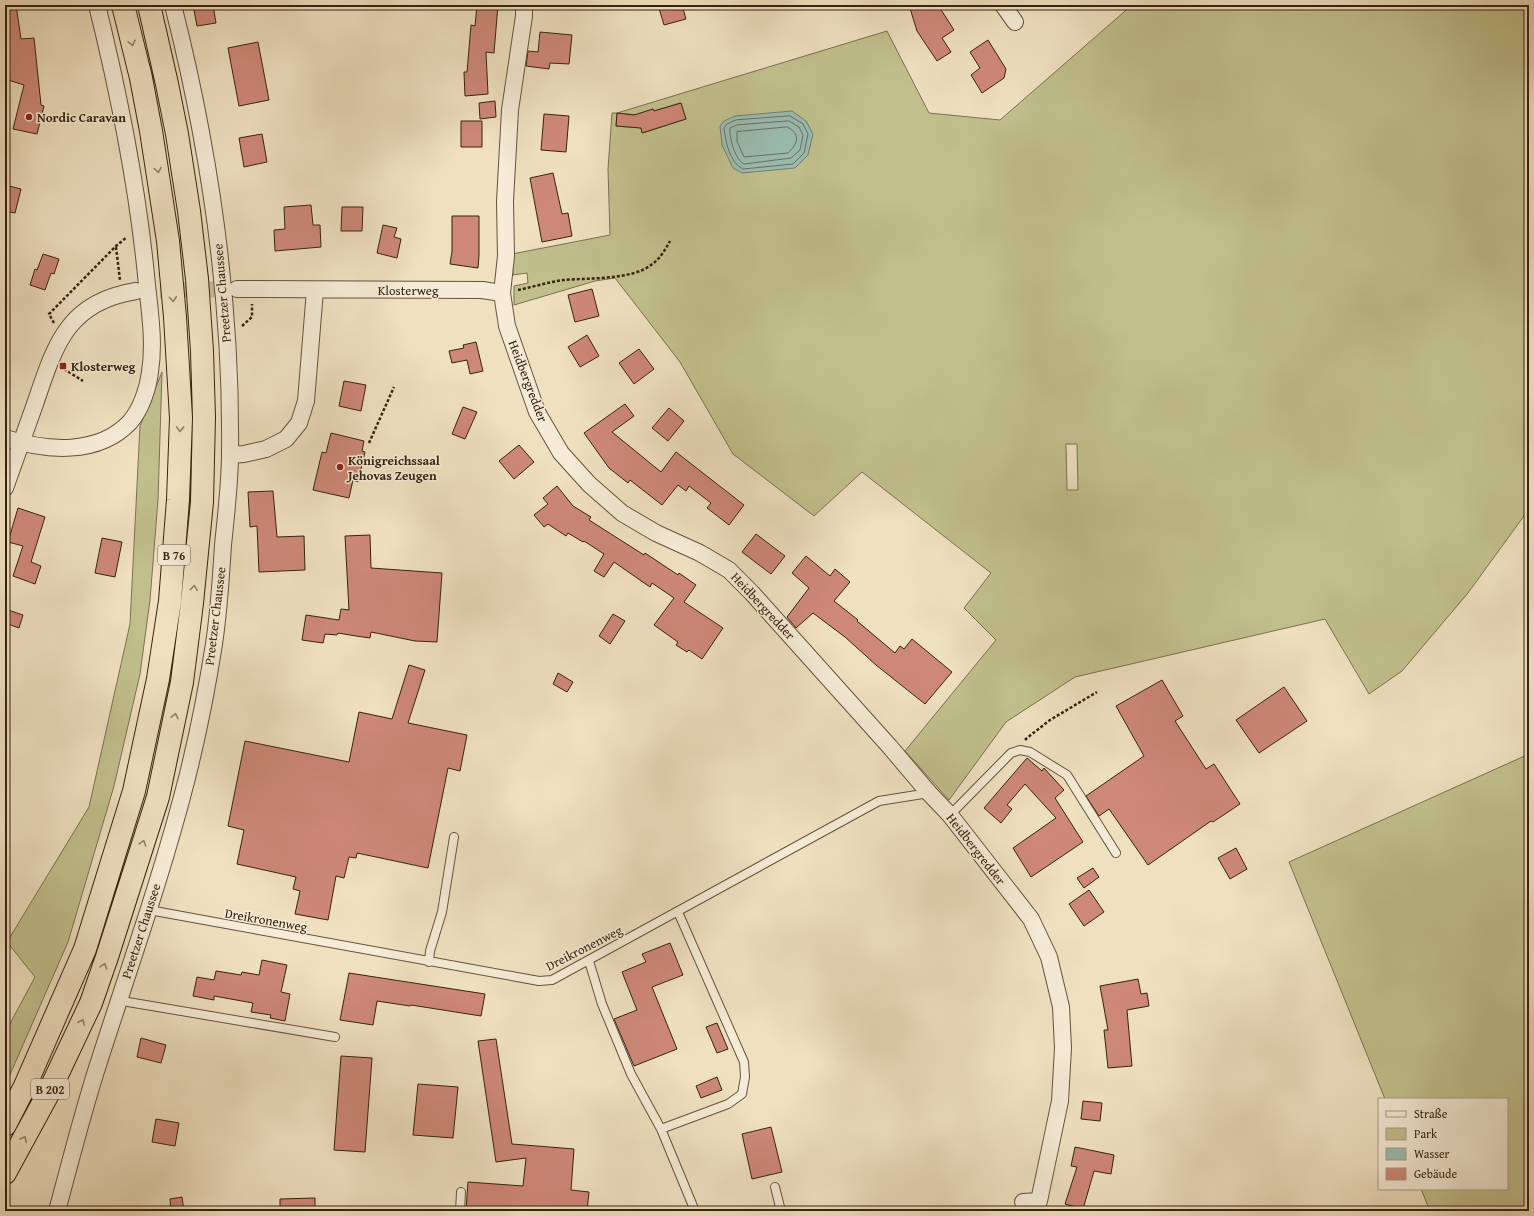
<svg xmlns="http://www.w3.org/2000/svg" width="1534" height="1216" viewBox="0 0 1534 1216" font-family="'Gentium Book Plus',serif">
	<style>
		.green { fill: #c1c08d; stroke: #7c714e; fill-rule: evenodd }
		.water { fill: #9abdb2; stroke: #727f70 }
		.lines { fill: none; stroke-linecap: round; stroke-linejoin: round }
		.shore { stroke: #687060; stroke-width: 1 }
		.building { fill: #ce8878; stroke: #37220e }
		.street-tunnel { stroke: #caba9c; stroke-width: 16; stroke-dasharray: 16 8; stroke-linecap: butt }
		.lane-casing { stroke: #65523a; stroke-width: 10 }
		.street-casing { stroke: #65523a; stroke-width: 18 }
		.highway-casing { stroke: #37220e; stroke-width: 24 }
		.path { stroke: #37220e; stroke-width: 2.5; stroke-dasharray: 3 2; stroke-linecap: butt }
		.lane { stroke: #f5ebd6; stroke-width: 8 }
		.street { stroke: #f5ebd6; stroke-width: 16 }
		.highway { stroke: #efe0c0; stroke-width: 22 }
		.oneway { stroke: #938167 }
		.poi-dot { fill: #8f2418; stroke: #f5ebd6; stroke-width: 1.5 }
		.labels { text-anchor: middle; dominant-baseline: central; stroke-width: 3; stroke-linejoin: round; paint-order: stroke }
		.shield { fill: #f5ebd6; stroke: #705e4a; stroke-width: 1 }
		.shield-label { font-size: 12px; font-weight: bold; fill: #37220e }
		.poi-label { font-size: 13px; font-weight: bold; fill: #37220e; stroke: #f5ebd6; text-anchor: start }
		.street-label { font-size: 13px; fill: #37220e; stroke: #f5ebd6 }
	</style>
	<rect width="100%" height="100%" fill="#efe0c0"/>
	<filter id="stains"><feTurbulence type="fractalNoise" baseFrequency=".005" numOctaves="4"/><feColorMatrix values="0 0 0 0 .2 0 0 0 0 .09 0 0 0 0 .02 0 0 0 .5 -.17"/></filter>
	<radialGradient id="worn" r=".72"><stop offset=".6" stop-color="#630" stop-opacity="0"/><stop offset="1" stop-color="#630" stop-opacity=".3"/></radialGradient>
	<path class="green" d="M1132 5H1529V509L1468 593 1402 671 1369 694 1325 619 1075 677 1006 722 949 800 905 751 996 640 964 608 991 573 862 472 814 516 733 454 680 362 615 278 595 281 514 305V286L528 283 527 273 513 275 512 254 610 235 608 169 612 113H617L887 31 929 113 1000 120ZM680 103 686 119 643 133 641 128 616 126 617 113 637 115 653 109 654 111ZM1066 444H1077L1078 490H1067Z
		M162 372 158 500 150 600 140 674 114 786 68 942 5 1086V1033L35 977 7 942 89 807 130 624 140 426Z
		M1529 754V1211H1430L1421 1189H1507V1099H1385L1289 862Z"/>
	<path class="water" d="M792 111 806 121 813 134 808 155 795 168 742 173 733 168 722 145 720 126 724 121 735 116Z"/>
	<g class="lines">
		<path class="shore" d="M790 116 803 124 808 134 804 153 793 164 743 169C729 162 726 142 724 128L727 124 736 120Z
			M789 121 799 127 803 135 800 150 791 158 744 164C735 160 729 137 730 128L737 125Z
			M787 127C801 133 798 144 788 153L744 157 737 141V132Z"/>
	</g>
	<path class="building" d="M5 5H16L21 39 34 38 41 105 44 106 37 134 13 129 24 85 5 79Z
		M193 5H213L216 23 197 26Z
		M477 5H498L494 53 486 52 488 94 465 96 464 72H467L471 25 475 26Z
		M658 5H682L686 19 664 25Z
		M909 5H938L954 30 942 38 951 52 937 61 917 31Z
		M540 32 572 35 569 64 550 63 549 69 526 66 528 51 538 52Z
		M988 40 1006 69 1004 78 982 93 971 75 980 68 970 52Z
		M258 42 269 100 239 106 228 48Z
		M495 101 496 117 480 119 479 103Z
		M681 103 686 119 642 133 641 128 616 126 617 113 634 115 653 109 654 111Z
		M544 114 569 116 566 152 541 150Z
		M461 121H482V147H461Z
		M262 134 267 162 244 167 239 138Z
		M553 173 562 214 568 213 572 236 542 242 530 178Z
		M5 185 21 189 15 213 5 211Z
		M311 205 313 225H320L321 247 275 251 274 230 285 229 284 207Z
		M342 207H363L362 231H341Z
		M452 216H479V255L478 268 450 264 452 251Z
		M383 225 397 228 394 237 401 239 397 258 377 253Z
		M43 254 59 259 54 274 51 273 45 290 30 285 35 269 37 270Z
		M592 289 599 316 575 322 568 295Z
		M587 335 599 356 580 367 568 347Z
		M476 342 483 371 470 374 467 360 452 363 449 351 464 348 463 345Z
		M639 349 654 369 634 384 619 363Z
		M344 381 366 385 361 411 339 406Z
		M625 404 634 416 612 432 661 472 676 452 744 505 729 525 707 508 711 503 689 486 686 491 678 485 662 505 630 480 628 483 609 468 584 433Z
		M463 407 477 412 465 439 452 434Z
		M669 408 684 421 668 441 652 428Z
		M331 433 364 441 362 451 365 452 358 482 353 480 349 498 313 490 322 452 326 453Z
		M519 445 534 462 514 479 499 461Z
		M557 486 573 506 591 517 589 520 644 555 645 553 678 575 679 573 696 585 684 602 723 628 702 659 689 650 687 652 676 645 678 642 654 625 674 598 652 583 650 587 614 562 604 577 594 571 604 554 584 541 583 542 568 533 566 536 548 524 544 527 534 515 548 504 543 498Z
		M273 491 277 537 304 536 305 570 259 572 257 526 250 527 248 492Z
		M18 508 45 517 31 562 41 566 35 584 13 576 23 546 8 542Z
		M756 534 785 556 771 574 742 552Z
		M370 535 371 568 442 573 437 642 415 641 371 632 370 638 356 636 338 633 337 635 325 634 323 643 302 640 306 615 339 620 341 609 349 610 345 536Z
		M102 538 122 542 115 577 95 573Z
		M806 556 830 576 835 569 850 582 834 601 858 620 857 621 895 653 900 646 904 649 912 639 952 672 925 704 876 665 845 637 813 613 796 628 787 617 809 588 792 573Z
		M5 609 23 615 19 628 5 623Z
		M613 614 625 621 610 644 599 636Z
		M409 665 425 670 408 723 467 735 460 771 448 768 428 868 357 853 356 858 349 857 344 878 336 876 328 920 295 914 300 891 293 889 296 877 237 864 244 830 228 826 245 741 349 762 359 712 392 719Z
		M558 673 573 682 567 692 553 684Z
		M1162 680 1183 716 1175 721 1206 769 1214 764 1240 804 1213 822 1211 821 1148 865 1109 809 1099 816 1086 796 1144 756 1116 706Z
		M1284 687 1307 721 1259 753 1236 720Z
		M1027 758 1042 771 1044 768 1064 790 1055 798 1083 842 1031 877 1013 848 1056 818 1025 784 1007 805 1012 809 1001 823 984 808Z
		M1236 848 1247 869 1230 879 1218 858Z
		M1093 868 1099 877 1084 888 1077 878Z
		M1089 890 1104 912 1084 926 1069 904Z
		M670 943 683 975 652 987 677 1049 634 1066 614 1019 637 1010 622 972 646 962 642 954Z
		M262 960 287 965 281 992 290 994 285 1021 270 1018 271 1015 251 1012 253 1003 214 996V1000L193 996 197 977 214 980 216 971 241 975 242 972 259 975Z
		M349 973 485 994 481 1016 411 1005 410 1006 377 1001 373 1025 340 1020Z
		M1138 979 1141 994 1147 993 1149 1006 1127 1010 1132 1066 1108 1068 1104 1030H1108L1100 986Z
		M717 1023 728 1049 717 1053 706 1027Z
		M141 1038 166 1045 161 1063 137 1057Z
		M496 1039 512 1144 574 1149 571 1190 589 1192 587 1211H466L468 1182 523 1186 526 1158 496 1162 478 1041Z
		M341 1056 372 1058 365 1152 334 1150Z
		M717 1077 722 1090 701 1098 696 1086Z
		M418 1084 458 1087 453 1138 413 1135Z
		M1083 1101 1102 1103 1100 1121 1081 1119Z
		M156 1119 179 1123 175 1146 152 1142Z
		M771 1127 782 1172 752 1179 742 1134Z
		M1075 1147 1114 1155 1111 1174 1094 1171 1083 1209 1065 1204 1077 1167 1071 1166Z
		M182 1197 184 1211H171L170 1199Z
		M315 1198V1211H280V1199Z"/>
	<g class="lines">
		<path class="street-tunnel" d="M136 291 236 289"/>
		<defs>
			<path id="lane" d="M950 815 1011 753 1020 750 1030 752 1067 775 1116 853
				M149 910 539 981 552 980 879 801 929 793
				M678 912 744 1062 745 1077 742 1094 728 1104 661 1129 695 1211
				M589 961 602 1004 631 1074 661 1129
				M429 962 430 951 442 912 454 837
				M119 999 128 1002 335 1037
				M775 1187 781 1211
				M460 1211 461 1192"/>
			<path id="street" d="M524 5V16L510 110 505 201 506 256 502 293 507 326 537 412 561 453 589 484 622 513 656 533 700 553 729 570 752 593 890 747 929 793 950 815 1031 919 1049 957 1061 1007 1063 1048 1060 1101 1039 1201 1023 1202
				M1003 5 1015 22
				M237 289 482 290 502 293
				M5 438C46 451 98 456 130 422 141 409 148 389 150 372 155 340 149 307 146 275 137 184 119 94 97 5
				M230 455 244 454 266 449 286 439 299 423 306 401 315 290
				M5 488C15 460 25 432 35 404 55 345 67 302 136 291
				M57 1211C70 1163 82 1115 97 1068 128 971 162 876 187 778 198 734 207 689 214 644 219 611 221 578 223 545 226 515 230 483 230 453 232 302 210 151 173 5"/>
			<path id="highway" d="M5 1125 25 1086 85 949 134 791 158 679 170 601 178 500 181 418 175 317 168 241 151 131 141 78 123 5
				M5 1173 48 1094 91 1003 107 957 158 797 182 682 192 603 202 502 204 417 202 351 197 279 189 211 177 134 167 84 149 5"/>
		</defs>
		<use href="#lane" class="lane-casing"/>
		<use href="#street" class="street-casing"/>
		<use href="#highway" class="highway-casing"/>
		<path class="path" d="M116 247 120 280
			M518 290C533 287 548 282 564 280 587 278 632 280 651 265 660 259 665 250 670 241
			M54 323 49 314 116 246 127 237
			M242 326 252 317V304
			M64 369 83 381
			M369 443 394 387
			M1025 740 1027 738 1050 720 1097 692"/>
		<use href="#lane" class="lane"/>
		<use href="#street" class="street"/>
		<use href="#highway" class="highway"/>
	</g>
	<defs><path id="oneway-chevron" d="M-2-3.5L2.5 0L-2 3.5" fill="none" stroke-width="1.6" stroke-linecap="round" stroke-linejoin="round"/></defs>
	<g class="oneway">
		<use href="#oneway-chevron" transform="translate(132 43) rotate(76)"/>
		<use href="#oneway-chevron" transform="translate(158 170) rotate(81)"/>
		<use href="#oneway-chevron" transform="translate(173 299) rotate(85)"/>
		<use href="#oneway-chevron" transform="translate(180 429) rotate(92)"/>
		<use href="#oneway-chevron" transform="translate(194 588) rotate(-84)"/>
		<use href="#oneway-chevron" transform="translate(175 716) rotate(-78)"/>
		<use href="#oneway-chevron" transform="translate(143 843) rotate(-72)"/>
		<use href="#oneway-chevron" transform="translate(104 966) rotate(-71)"/>
		<use href="#oneway-chevron" transform="translate(82 1022) rotate(-65)"/>
		<use href="#oneway-chevron" transform="translate(24 1139) rotate(-61)"/>
	</g>
	<g class="poi-dot">
		<circle cx="29" cy="117" r="4"/>
		<rect x="59" y="362" width="8" height="8" rx="2"/>
		<circle cx="340" cy="467" r="4"/>
	</g>
	<g class="labels">
		<g class="shield">
			<rect x="158" y="545" width="32" height="20" rx="3"/>
			<rect x="31" y="1079" width="38" height="20" rx="3"/>
		</g>
		<g class="shield-label">
			<text x="174" y="555">B 76</text>
			<text x="50" y="1089">B 202</text>
		</g>
		<g class="poi-label">
			<text x="37" y="117">Nordic Caravan</text>
			<text x="71" y="366">Klosterweg</text>
			<text x="348" y="460">Königreichssaal<tspan x="348" dy="15">Jehovas Zeugen</tspan></text>
		</g>
		<g class="street-label">
			<text x="408" y="290">Klosterweg</text>
			<text transform="translate(222 293) rotate(-95)">Preetzer Chaussee</text>
			<text transform="translate(528 381) rotate(69)">Heidbergredder</text>
			<text transform="translate(763 606) rotate(47)">Heidbergredder</text>
			<text transform="translate(215 616) rotate(-83)">Preetzer Chaussee</text>
			<text transform="translate(976 849) rotate(52)">Heidbergredder</text>
			<text transform="translate(266 920) rotate(10)">Dreikronenweg</text>
			<text transform="translate(141 931) rotate(-72)">Preetzer Chaussee</text>
			<text transform="translate(584 948) rotate(-27)">Dreikronenweg</text>
		</g>
	</g>
	<rect width="1534" height="1216" fill="none" stroke="#efe0c0" stroke-width="20"/>
	<rect x="6" y="6" width="1522" height="1204" fill="none" stroke="#37220e" stroke-width="2"/>
	<rect x="10" y="10" width="1514" height="1196" fill="none" stroke="#37220e"/>
	<rect x="1378" y="1098" width="130" height="92" fill="#f5ebd6" stroke="#a99b86"/>
	<rect x="1386" y="1111" width="20" height="6" fill="#f5ebd6" stroke="#a99b86"/>
	<text x="1414" y="1118" font-size="12" fill="#37220e">Straße</text>
	<rect x="1386" y="1128" width="20" height="12" fill="#c1c08d" stroke="#a99b86"/>
	<text x="1414" y="1138" font-size="12" fill="#37220e">Park</text>
	<rect x="1386" y="1148" width="20" height="12" fill="#9abdb2" stroke="#a99b86"/>
	<text x="1414" y="1158" font-size="12" fill="#37220e">Wasser</text>
	<rect x="1386" y="1168" width="20" height="12" fill="#ce8878" stroke="#a99b86"/>
	<text x="1414" y="1178" font-size="12" fill="#37220e">Gebäude</text>
	<rect width="100%" height="100%" filter="url(#stains)"/>
	<rect width="100%" height="100%" fill="url(#worn)"/>
</svg>
